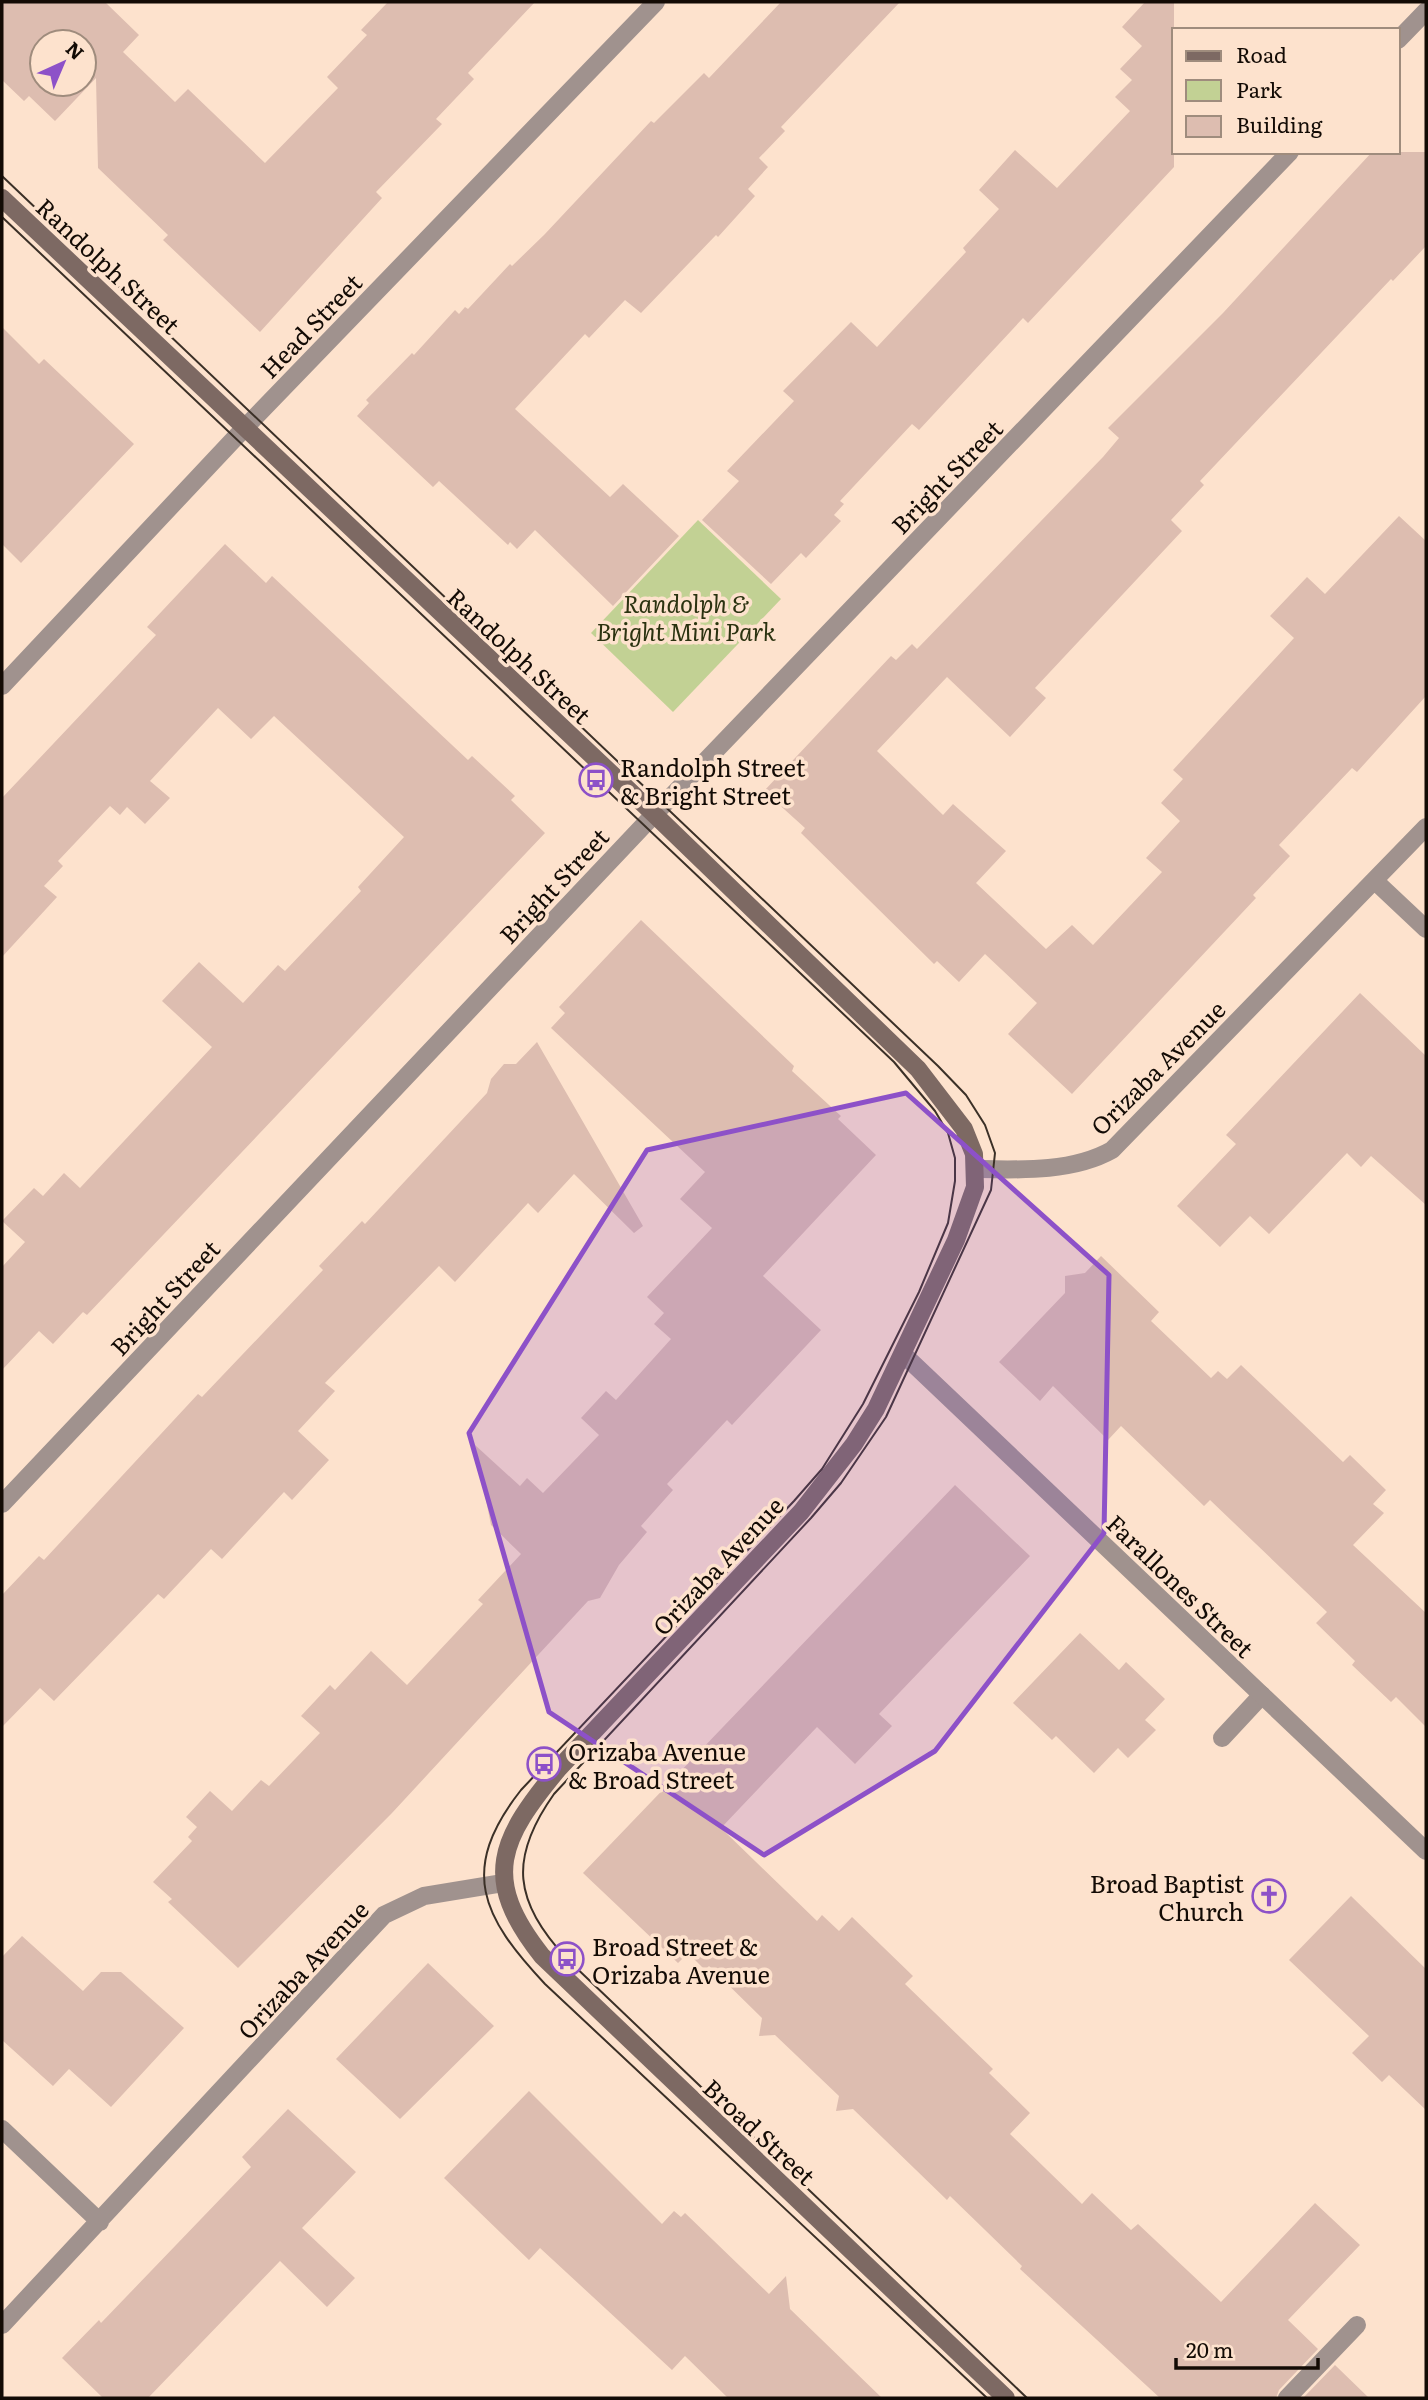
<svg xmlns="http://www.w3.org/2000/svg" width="1428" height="2400" viewBox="0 0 1428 2400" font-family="Literata,serif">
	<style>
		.park { fill: #c2d194 }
		.building { fill: #ddbdb0; fill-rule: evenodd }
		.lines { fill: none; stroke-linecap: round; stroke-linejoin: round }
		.lane { stroke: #a0928e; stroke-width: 18 }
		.street { stroke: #a0928e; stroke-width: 18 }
		.secondary { stroke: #7d6963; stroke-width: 18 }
		.tram { stroke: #3b3027; stroke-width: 2 }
		.marked { fill: #8d51c8; fill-opacity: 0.2; stroke: #8d51c8; stroke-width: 5; stroke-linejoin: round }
		.labels { text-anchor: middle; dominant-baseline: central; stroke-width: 7; stroke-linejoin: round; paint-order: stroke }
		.street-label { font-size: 24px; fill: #130b05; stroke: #fde2cd }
		.park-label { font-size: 24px; font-style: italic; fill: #2b3210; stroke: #fde2cd }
		.poi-label { font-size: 24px; fill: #130b05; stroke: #fde2cd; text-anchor: start }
	</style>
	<rect width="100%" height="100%" fill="#fde2cd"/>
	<path class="park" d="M698 520 781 599 673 712 591 633Z"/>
	<path class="building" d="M2 2H105L139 35 123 52 175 102 188 89 265 163 338 88 327 77 367 35 361 30 388 2H535L468 73 474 79 436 119 442 124 376 192 382 198 260 332 163 240 168 235 98 168 96 78 55 121 29 96 24 101 2 80ZM42 42H84V84H42Z
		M781 2H900L781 127 785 131 759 158 768 167 748 189 755 196 718 237 716 235 641 313 625 300 589 338 585 334 515 409 610 497 623 484 679 536 613 606 535 530 517 549 510 542 508 545 439 481 433 487 357 416 369 403 366 400 412 353 414 355 455 310 459 314 465 307 468 309 510 264 512 266 544 235 651 121 654 123 704 73 709 78Z
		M1145 2H1174V167L1028 323 1023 318 919 430 912 424 840 501 844 504 834 515 841 521 806 558 801 553 771 584 702 520 739 481 727 471 794 401 783 391 851 322 877 347 966 252 963 248 999 209 979 190 1015 150 1057 188 1130 111 1115 97 1132 80 1120 69 1142 46 1122 27Z
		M1372 152H1426V246L1393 281 1391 279 1200 481 1204 485 1171 520 1182 531 1035 688 1046 698 1010 737 947 677 877 751 943 815 953 804 1006 851 976 883 1046 949 1072 925 1093 945 1162 872 1146 858 1180 821 1161 803 1183 779 1173 770 1294 638 1270 616 1307 577 1325 594 1399 516 1426 541V696L1357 772 1352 768 1279 845 1290 856 1253 895 1256 898 1072 1094 1008 1034 1037 1003 985 954 959 982 937 961 934 964 801 833 805 828 764 791 891 656 896 660 912 644 917 649 1103 457 1119 438 1108 428 1223 313Z
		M2 327 39 364 44 359 134 444 21 563 2 544Z
		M225 544 266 583 272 576 468 760 472 756 515 796 511 800 545 833 87 1315 83 1312 53 1344 39 1331 2 1370V1267L25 1242 2 1221 34 1188 43 1196 64 1173 80 1188 212 1047 162 1001 199 962 243 1003 278 965 285 971 361 891 358 887 404 837 274 716 251 739 218 708 150 781 170 798 145 824 127 807 120 815 110 806 58 861 63 866 44 886 57 897 2 957V798L156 635 147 627Z
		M641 920 794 1066 792 1071 841 1116 838 1119 876 1155 763 1276 821 1330 732 1425 727 1420 667 1484 673 1490 641 1526 647 1532 619 1565 600 1598 588 1601 392 1813 238 1968 168 1902 172 1899 153 1882 192 1841 188 1837 197 1827 186 1817 210 1791 232 1811 261 1780 269 1786 320 1733 301 1716 330 1685 335 1690 371 1651 407 1685 483 1604 478 1600 521 1554 491 1525 475 1445 520 1486 527 1478 543 1493 599 1435 581 1418 606 1391 616 1400 671 1339 654 1324 664 1313 647 1297 712 1228 680 1199 705 1172 551 1028 565 1013 559 1007Z
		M1360 993 1426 1056V1205L1371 1156 1361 1167 1347 1153 1269 1234 1250 1216 1220 1247 1177 1206 1236 1144 1226 1135Z
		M537 1042 643 1226 634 1233 574 1174 538 1213 528 1203 455 1282 439 1266 325 1383 335 1391 298 1431 329 1460 292 1500 284 1492 222 1559 211 1549 164 1599 158 1594 54 1701 40 1688 2 1727V1595L39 1556 44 1560 198 1394 202 1397 323 1270 319 1266 362 1221 365 1224 487 1093 491 1079 504 1064H516Z
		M1101 1256 1159 1312 1151 1321 1211 1378 1218 1371 1227 1379 1241 1365 1343 1462 1350 1455 1386 1490 1373 1504 1384 1513 1353 1545 1426 1613V1727L1396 1697 1391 1702 1352 1665 1355 1661 1316 1623 1327 1612 1210 1500 1204 1506 1121 1426 1108 1440 1053 1386 1040 1401 999 1362 1065 1293V1276L1085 1273Z
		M955 1485 1030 1556 879 1714 892 1726 855 1764 817 1727 721 1828 817 1921 822 1915 839 1931 852 1917 913 1976 905 1984 993 2069 989 2073 1030 2113 1010 2134 1082 2204 1092 2193 1131 2230 1138 2224 1221 2302 1315 2203 1360 2245 1288 2320 1318 2349 1279 2390 1276 2398H1160L1020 2269 1022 2266 950 2196 947 2200 853 2109 836 2111 839 2096 775 2035 759 2036 762 2018 709 1966 705 1970 688 1953 678 1963 583 1873Z
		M1080 1633 1119 1670 1126 1662 1165 1699 1145 1720 1156 1730 1128 1758 1118 1748 1094 1773 1056 1736 1052 1740 1013 1703Z
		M1351 1896 1426 1969V2110L1389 2075 1382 2082 1352 2053 1369 2036 1289 1960Z
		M22 1936 83 1991 101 1972H121L184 2028 111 2107 69 2069 53 2086 2 2040V1957Z
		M428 1963 494 2026 400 2119 336 2059Z
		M529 2091 662 2224 674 2211 681 2217 685 2213 769 2294 786 2276 790 2309 882 2398H728L685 2356 672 2370 540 2248 529 2260 444 2178Z
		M288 2109 356 2172 302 2228 355 2278 327 2307 280 2261 148 2398H103L62 2358 99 2320 101 2323 251 2167 242 2157Z
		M1335 2365 1369 2398H1303Z"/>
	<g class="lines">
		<path class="lane" d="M1222 1738 1262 1695
			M1287 2398 1357 2325"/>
		<path class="street" d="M1398 40 1426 11
			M2 686 235 438 656 2
			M1375 881 1426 929
			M977 1169C1021 1170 1073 1172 1112 1150L1426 827
			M903 1354 1426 1851
			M2 1504 644 825 1290 152
			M2 2129 100 2222
			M2 2325 384 1915 424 1896 503 1883"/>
		<path class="secondary" d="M2 198 654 814 918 1069 964 1129 974 1154 975 1187 956 1240 876 1409 854 1444 801 1512 559 1768C500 1839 480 1878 542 1956L1006 2398"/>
		<path class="tram" d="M2 176 938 1066 966 1095 985 1125 995 1153 991 1190 886 1417 841 1483 811 1518 554 1794C508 1859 514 1901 567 1959L1027 2398
			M2 217 894 1062 935 1111 948 1133 955 1158V1181L948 1223 919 1292 863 1404 822 1469 794 1501 521 1790C458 1870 482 1917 545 1984L987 2398"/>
	</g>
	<path class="marked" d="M906 1093 1109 1275 1104 1533 935 1751 764 1855 549 1712 469 1433 647 1150Z"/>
	<defs>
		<symbol id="bus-ring" viewBox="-11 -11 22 22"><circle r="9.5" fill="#fde2cd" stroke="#8d51c8" stroke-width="1.5"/><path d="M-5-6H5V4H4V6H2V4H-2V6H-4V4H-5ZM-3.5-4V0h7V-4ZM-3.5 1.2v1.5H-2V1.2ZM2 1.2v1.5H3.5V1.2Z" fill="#8d51c8"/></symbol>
		<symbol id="church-ring" viewBox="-11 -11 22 22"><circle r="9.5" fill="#fde2cd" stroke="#8d51c8" stroke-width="1.5"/><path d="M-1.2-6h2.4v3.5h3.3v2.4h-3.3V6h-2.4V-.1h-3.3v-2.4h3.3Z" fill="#8d51c8"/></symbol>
	</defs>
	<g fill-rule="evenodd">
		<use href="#bus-ring" x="577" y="761" width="38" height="38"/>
		<use href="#bus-ring" x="525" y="1745" width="38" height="38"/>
		<use href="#church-ring" x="1250" y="1877" width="38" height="38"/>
		<use href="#bus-ring" x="548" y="1940" width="38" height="38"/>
	</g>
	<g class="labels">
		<g class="street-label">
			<text transform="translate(109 265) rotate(43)">Randolph Street</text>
			<text transform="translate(310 325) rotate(-46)">Head Street</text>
			<text transform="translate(946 476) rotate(-46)">Bright Street</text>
			<text transform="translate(520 655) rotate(43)">Randolph Street</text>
			<text transform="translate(553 885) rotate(-47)">Bright Street</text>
			<text transform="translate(1157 1067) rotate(-45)">Orizaba Avenue</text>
			<text transform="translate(164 1297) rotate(-47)">Bright Street</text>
			<text transform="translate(717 1565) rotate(-47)">Orizaba Avenue</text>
			<text transform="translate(1181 1585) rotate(44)">Farallones Street</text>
			<text transform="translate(302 1969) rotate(-47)">Orizaba Avenue</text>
			<text transform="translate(760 2131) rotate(43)">Broad Street</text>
		</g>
		<g class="park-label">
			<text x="686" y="602">Randolph &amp;<tspan x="686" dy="28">Bright Mini Park</tspan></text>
		</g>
		<g class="poi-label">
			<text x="620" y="766">Randolph Street<tspan x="620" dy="28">&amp; Bright Street</tspan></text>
			<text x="568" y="1750">Orizaba Avenue<tspan x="568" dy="28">&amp; Broad Street</tspan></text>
			<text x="1244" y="1882" text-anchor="end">Broad Baptist<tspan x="1244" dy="28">Church</tspan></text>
			<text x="592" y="1945">Broad Street &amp;<tspan x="592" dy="28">Orizaba Avenue</tspan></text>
		</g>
	</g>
	<rect width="1428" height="2400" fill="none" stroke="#130b05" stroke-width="7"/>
	<rect x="1172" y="28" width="228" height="126" fill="#fde2cd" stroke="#9f8c7d" stroke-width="2"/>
	<rect x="1186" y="51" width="35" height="10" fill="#7d6963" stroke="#9f8c7d" stroke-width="2"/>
	<text x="1236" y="63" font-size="21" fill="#130b05">Road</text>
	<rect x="1186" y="80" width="35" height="21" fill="#c2d194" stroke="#9f8c7d" stroke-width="2"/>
	<text x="1236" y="98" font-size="21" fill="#130b05">Park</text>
	<rect x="1186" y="116" width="35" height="21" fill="#ddbdb0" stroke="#9f8c7d" stroke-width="2"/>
	<text x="1236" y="133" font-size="21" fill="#130b05">Building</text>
	<g transform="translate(63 63) rotate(44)"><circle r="33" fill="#fde2cd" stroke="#9f8c7d" stroke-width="2"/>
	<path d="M0-5L12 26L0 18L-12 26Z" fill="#8d51c8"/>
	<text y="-10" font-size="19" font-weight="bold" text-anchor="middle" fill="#130b05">N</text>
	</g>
	<path d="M1176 2358v10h142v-10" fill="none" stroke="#130b05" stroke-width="3.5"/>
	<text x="1186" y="2358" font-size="21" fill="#130b05" stroke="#fde2cd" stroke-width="5" paint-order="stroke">20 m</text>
</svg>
